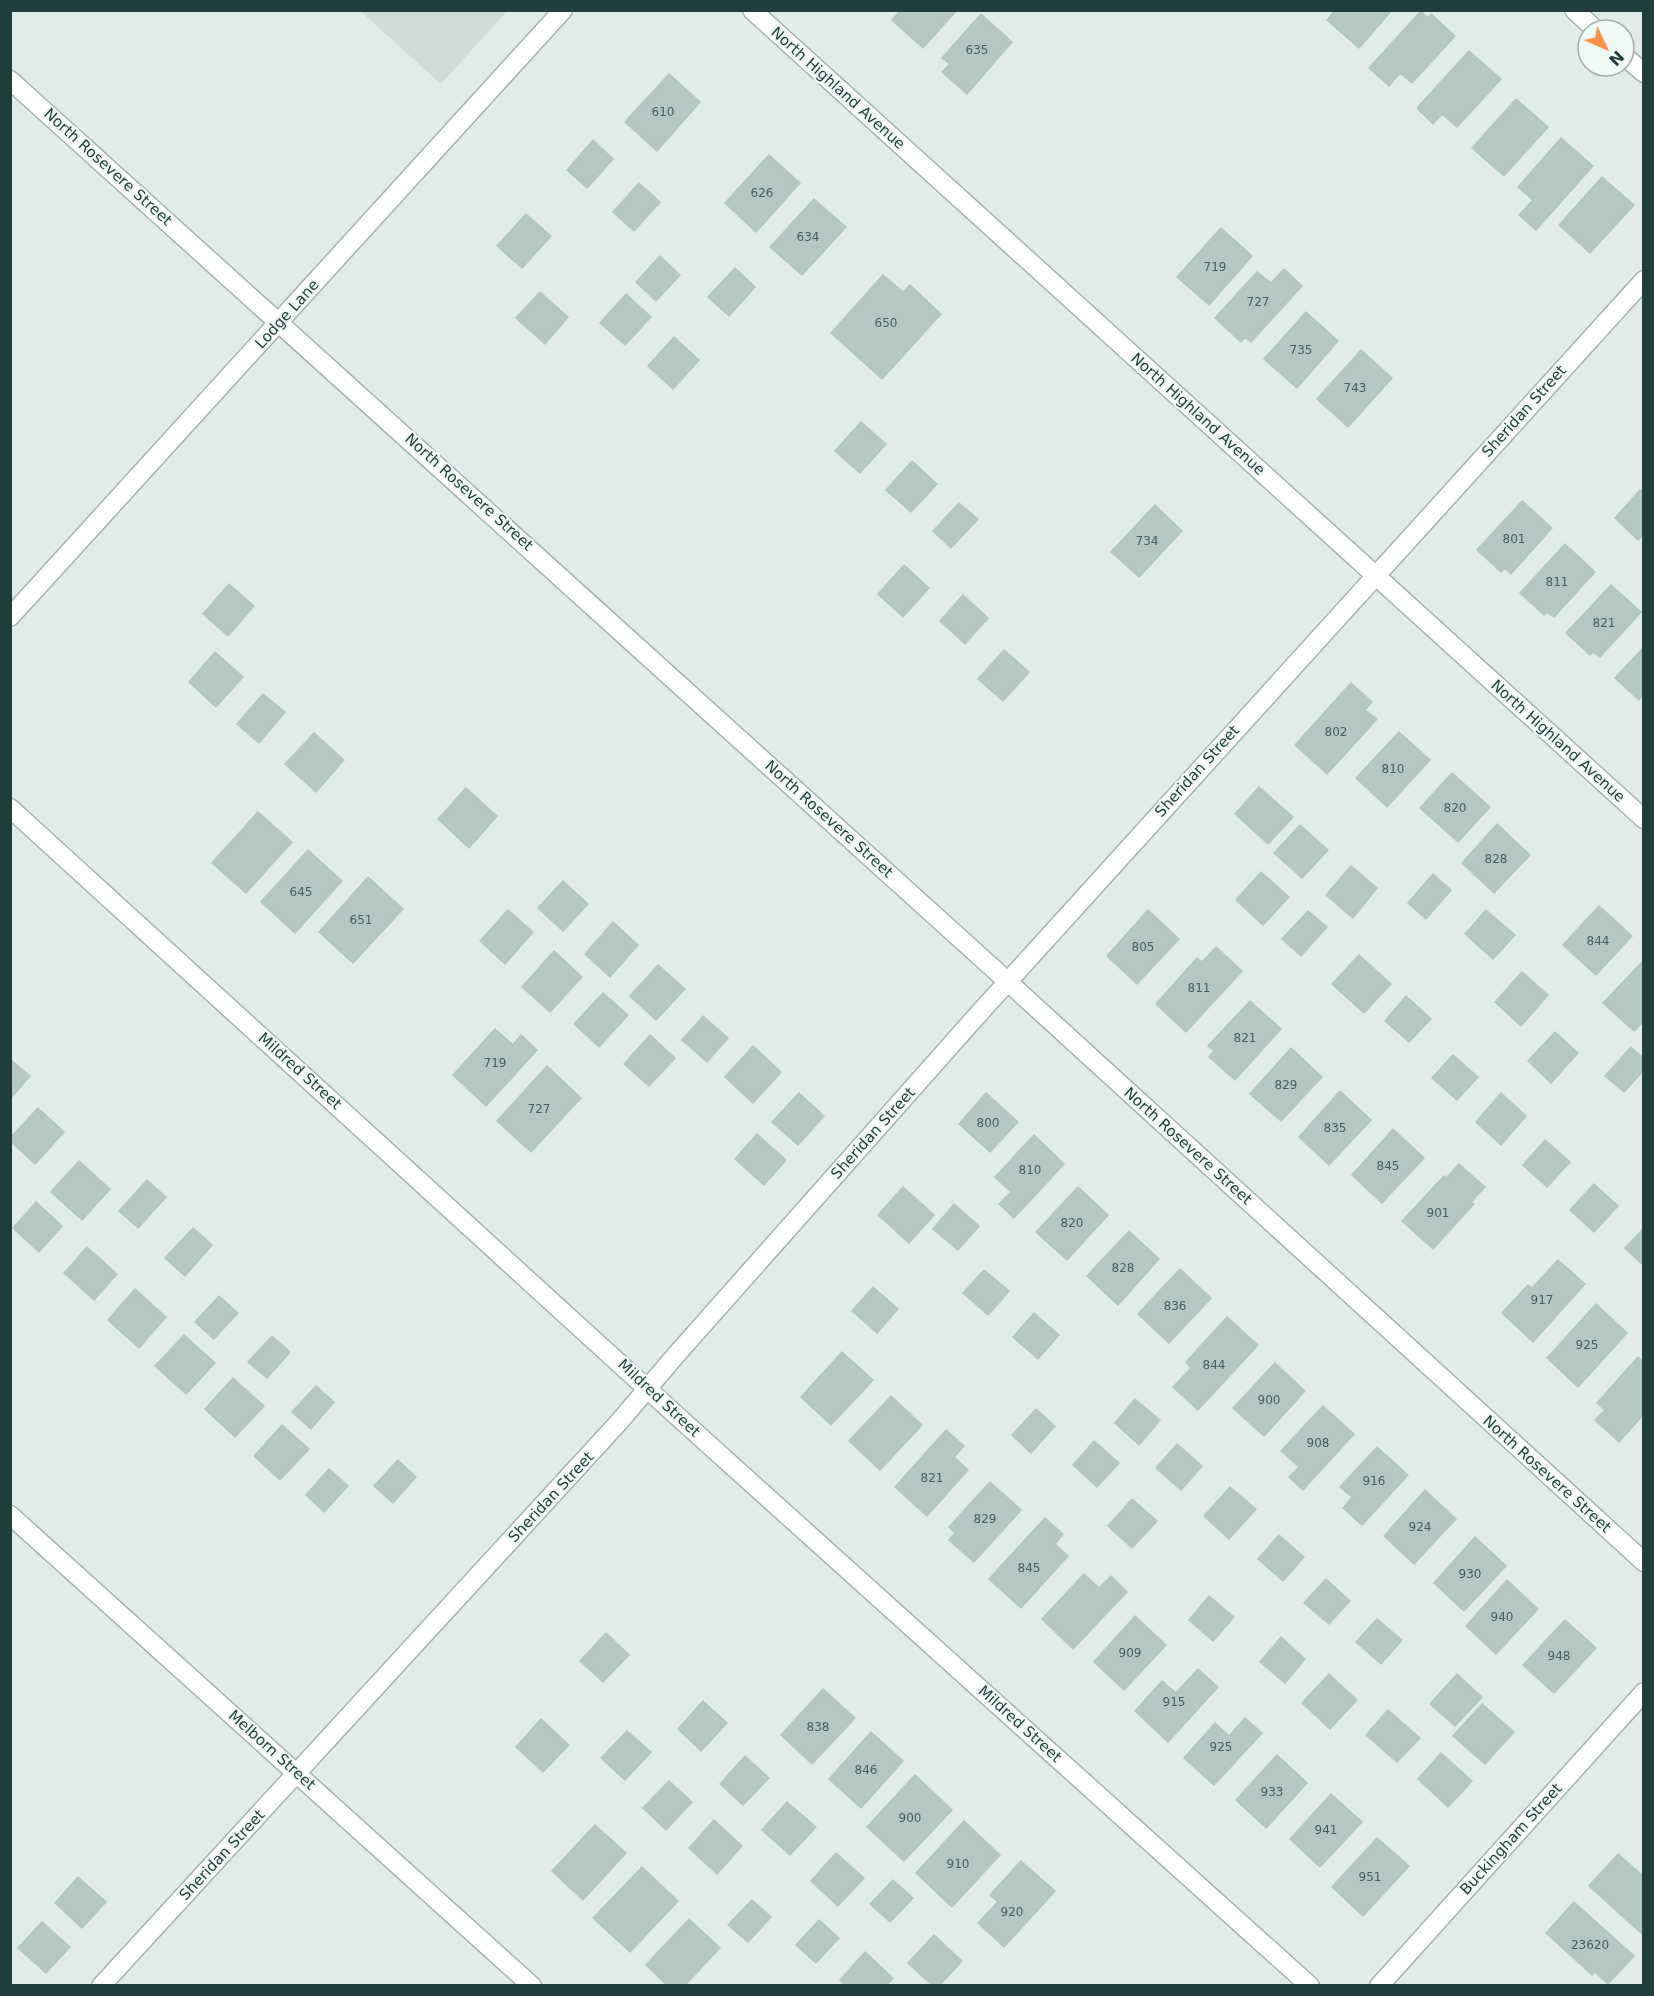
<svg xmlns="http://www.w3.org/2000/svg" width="1654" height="1996" viewBox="0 0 1654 1996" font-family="'DejaVu Sans',sans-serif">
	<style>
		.built { fill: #cedcd8 }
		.building { fill: #b5c7c2; stroke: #b2c6c1; stroke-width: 1.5 }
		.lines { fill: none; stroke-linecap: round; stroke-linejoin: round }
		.street-casing { stroke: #a2b4b1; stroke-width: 21 }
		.street { stroke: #fff; stroke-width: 18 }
		.labels { text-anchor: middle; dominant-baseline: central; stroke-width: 4.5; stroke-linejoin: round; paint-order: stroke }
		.number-label { font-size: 12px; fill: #44605d }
		.street-label { font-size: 15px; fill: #1f3e3b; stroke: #f1f9f6 }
	</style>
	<rect width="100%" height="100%" fill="#e0ece9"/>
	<path class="built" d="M360 11H507L441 84Z"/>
	<path class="building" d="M901 10H957L923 48 892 20Z
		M1335 10H1392L1359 48 1327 20Z
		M1421 11 1428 18 1431 14 1455 36 1412 83 1400 73 1389 86 1369 68Z
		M981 14 1012 42 967 94 942 72 950 64 942 58Z
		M1469 51 1501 79 1457 127 1442 114 1433 124 1417 108Z
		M669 74 700 102 657 151 625 122Z
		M1516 99 1548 127 1504 176 1472 148Z
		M1561 138 1593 166 1536 230 1519 215 1533 200 1518 187Z
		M593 140 613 159 587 188 567 170Z
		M769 155 800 183 756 232 725 203Z
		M1602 177 1634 205 1590 253 1559 225Z
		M639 183 660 202 634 231 613 212Z
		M814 199 846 227 802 275 770 247Z
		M526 214 551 236 522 268 497 246Z
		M1221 228 1252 256 1209 305 1177 277Z
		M660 256 680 275 656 301 636 282Z
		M735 268 755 287 729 316 708 297Z
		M1284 269 1302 286 1251 342 1245 337 1241 342 1215 318 1257 272 1271 283Z
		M883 275 903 292 910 285 941 314 882 379 831 333Z
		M540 292 568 317 545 344 516 318Z
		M626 294 651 317 625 345 600 323Z
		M1306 312 1338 341 1297 388 1264 359Z
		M674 337 699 360 673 389 648 366Z
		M1361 350 1392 378 1348 427 1317 399Z
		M861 422 886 444 860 473 835 451Z
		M912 461 937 484 911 512 886 490Z
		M1640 490 1644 493V534L1638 540 1615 518Z
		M1522 501 1552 528 1511 574 1505 568 1501 572 1477 550Z
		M959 503 978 519 951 548 933 531Z
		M1155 505 1182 531 1139 577 1111 552Z
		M1565 544 1595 572 1554 617 1547 612 1544 615 1520 593Z
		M904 565 929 588 903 617 878 594Z
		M229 584 254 606 228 636 203 614Z
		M1611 585 1641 612 1600 657 1593 652 1590 655 1566 633Z
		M963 595 988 618 965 644 940 621Z
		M1644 647V697L1642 696 1639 700 1615 678Z
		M1004 650 1029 672 1003 701 978 679Z
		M215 652 243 677 216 707 189 682Z
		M1351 683 1372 702 1365 710 1377 719 1327 774 1295 745Z
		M263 694 285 712 259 743 237 724Z
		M1399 732 1430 760 1387 807 1356 778Z
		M314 733 344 760 316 792 285 764Z
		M1452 773 1490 807 1458 842 1420 808Z
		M1259 787 1293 817 1268 844 1235 814Z
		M466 788 497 816 469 848 438 819Z
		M258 812 292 842 246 893 212 863Z
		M1497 824 1530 855 1494 893 1462 863Z
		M1300 825 1328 850 1302 878 1274 853Z
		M308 850 342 881 295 933 261 902Z
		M1351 866 1377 888 1353 918 1326 895Z
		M1261 872 1289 897 1263 925 1236 900Z
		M1433 874 1451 890 1426 919 1408 903Z
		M368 877 403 909 353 963 319 932Z
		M563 881 588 904 563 931 538 908Z
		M1599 906 1632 936 1596 975 1563 945Z
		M508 910 533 932 505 964 480 941Z
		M1148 910 1179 939 1137 984 1107 956Z
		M1486 910 1515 935 1493 959 1465 934Z
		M1308 911 1327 927 1301 956 1282 939Z
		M613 922 638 945 610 977 585 954Z
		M1216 947 1242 971 1186 1032 1156 1004 1197 958 1202 962Z
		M554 951 582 977 550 1012 522 987Z
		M1359 955 1391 984 1364 1013 1332 984Z
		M1644 960V1021L1634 1031 1603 1003Z
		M658 965 685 989 656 1020 630 996Z
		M1522 972 1548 995 1521 1026 1495 1002Z
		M603 993 628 1015 599 1047 574 1024Z
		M1406 996 1431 1019 1409 1042 1385 1021Z
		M1250 1001 1281 1029 1235 1080 1209 1057 1214 1051 1208 1046Z
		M703 1016 728 1038 707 1062 682 1040Z
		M495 1029 513 1045 521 1035 537 1050 486 1106 453 1075Z
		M1555 1032 1578 1053 1551 1083 1528 1061Z
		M650 1035 675 1058 649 1086 624 1064Z
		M753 1046 781 1072 753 1103 725 1077Z
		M1631 1047 1644 1059V1070L1624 1092 1605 1076Z
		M1291 1048 1322 1077 1281 1121 1250 1094Z
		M1453 1055 1478 1077 1457 1100 1432 1078Z
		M10 1059 30 1076 10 1099Z
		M547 1066 581 1098 531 1152 497 1121Z
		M1340 1091 1371 1120 1329 1165 1299 1137Z
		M799 1093 824 1116 798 1145 772 1122Z
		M986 1093 1018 1122 990 1152 959 1124Z
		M1501 1093 1526 1116 1501 1145 1476 1122Z
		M38 1108 64 1132 35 1164 10 1141V1138Z
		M1393 1129 1424 1158 1382 1203 1352 1175Z
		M757 1134 786 1160 764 1185 735 1159Z
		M1034 1135 1064 1164 1014 1218 999 1204 1011 1192 995 1177Z
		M1545 1140 1570 1162 1547 1187 1523 1165Z
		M79 1161 110 1189 82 1220 51 1192Z
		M1459 1164 1485 1187 1471 1202 1474 1204 1433 1249 1402 1221 1444 1176 1446 1178Z
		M147 1180 166 1197 138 1228 119 1211Z
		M1594 1184 1618 1206 1594 1232 1570 1210Z
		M903 1187 934 1215 909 1243 878 1215Z
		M1078 1187 1108 1215 1067 1260 1036 1232Z
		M36 1202 62 1226 39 1252 13 1228Z
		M954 1204 979 1226 958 1250 933 1229Z
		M193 1228 212 1245 185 1276 165 1258Z
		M1644 1228V1266L1625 1248Z
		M1129 1231 1159 1259 1118 1305 1087 1276Z
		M87 1247 117 1274 94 1300 64 1273Z
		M1558 1260 1585 1284 1533 1342 1502 1313 1528 1285 1532 1288Z
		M1180 1269 1211 1298 1169 1343 1138 1314Z
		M984 1270 1009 1291 988 1315 963 1293Z
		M873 1287 898 1309 877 1333 852 1311Z
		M135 1289 166 1317 139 1348 108 1320Z
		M219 1296 238 1313 214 1339 195 1322Z
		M1596 1304 1627 1333 1578 1387 1547 1358Z
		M1034 1313 1059 1335 1038 1359 1013 1337Z
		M1227 1317 1258 1345 1198 1410 1173 1387 1191 1368 1186 1362Z
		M184 1335 215 1363 186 1394 155 1366Z
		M272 1336 290 1352 267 1378 248 1362Z
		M842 1352 873 1380 831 1425 801 1397Z
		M1638 1357 1644 1362V1414L1619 1442 1595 1420 1605 1410 1597 1403Z
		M1275 1363 1305 1391 1264 1436 1233 1408Z
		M233 1378 264 1406 235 1437 205 1409Z
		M316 1386 334 1402 311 1429 292 1412Z
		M891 1396 922 1425 880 1470 849 1441Z
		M1135 1399 1160 1420 1139 1445 1115 1423Z
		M1323 1406 1354 1434 1303 1490 1289 1477 1299 1467 1281 1451Z
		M1036 1409 1055 1426 1031 1453 1012 1435Z
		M282 1425 309 1449 280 1480 254 1456Z
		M946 1430 964 1446 954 1457 968 1470 927 1516 895 1487Z
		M1094 1441 1119 1463 1097 1487 1073 1465Z
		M1177 1444 1202 1466 1181 1490 1156 1468Z
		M1377 1447 1408 1475 1362 1525 1343 1508 1352 1497 1340 1487Z
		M398 1460 416 1477 393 1503 374 1486Z
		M329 1469 348 1486 324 1512 306 1495Z
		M990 1482 1021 1510 974 1562 949 1540 955 1533 949 1527Z
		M1230 1487 1256 1509 1229 1539 1204 1516Z
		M1425 1490 1456 1519 1414 1564 1384 1536Z
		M1132 1499 1157 1521 1132 1548 1108 1526Z
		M1045 1518 1063 1534 1055 1544 1068 1556 1021 1608 989 1579Z
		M1279 1535 1304 1557 1283 1581 1258 1559Z
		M1475 1537 1506 1566 1464 1611 1434 1583Z
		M1084 1574 1099 1588 1111 1576 1127 1592 1073 1649 1042 1619Z
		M1326 1579 1350 1601 1329 1624 1304 1603Z
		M1507 1580 1538 1609 1496 1654 1466 1626Z
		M1209 1596 1234 1617 1213 1641 1189 1620Z
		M1135 1616 1166 1645 1124 1690 1094 1662Z
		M1377 1619 1402 1640 1381 1664 1356 1642Z
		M1565 1620 1596 1648 1554 1693 1523 1665Z
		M606 1633 629 1655 603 1682 580 1661Z
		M1281 1637 1305 1659 1285 1683 1260 1662Z
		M1198 1669 1218 1687 1168 1742 1135 1711 1162 1681 1176 1693Z
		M1329 1674 1357 1700 1330 1729 1302 1703Z
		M1457 1674 1482 1697 1455 1726 1430 1704Z
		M823 1689 855 1718 812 1764 781 1735Z
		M703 1701 727 1723 701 1751 678 1729Z
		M1482 1704 1514 1732 1485 1764 1453 1736Z
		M1388 1710 1420 1738 1397 1762 1366 1735Z
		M1245 1718 1262 1733 1214 1785 1184 1758 1215 1723 1229 1736Z
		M541 1719 569 1745 543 1772 516 1747Z
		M627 1731 651 1752 625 1780 601 1758Z
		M871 1732 903 1761 861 1808 829 1779Z
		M1441 1753 1472 1781 1448 1807 1418 1779Z
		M1277 1755 1307 1783 1266 1828 1236 1800Z
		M745 1756 769 1778 743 1805 720 1784Z
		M915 1775 952 1810 904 1861 867 1827Z
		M669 1781 692 1802 666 1830 643 1808Z
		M1331 1794 1362 1822 1320 1867 1290 1839Z
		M787 1802 816 1827 790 1855 762 1830Z
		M714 1820 742 1846 717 1874 689 1848Z
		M964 1821 1000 1855 952 1907 916 1873Z
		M595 1825 626 1853 583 1900 552 1871Z
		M1377 1838 1409 1866 1363 1916 1332 1887Z
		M836 1853 864 1878 838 1906 811 1881Z
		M1618 1854 1644 1877V1930L1641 1933 1589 1886Z
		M1021 1861 1055 1891 1004 1947 978 1923 998 1902 990 1895Z
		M642 1867 678 1901 630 1952 593 1918Z
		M78 1877 106 1902 82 1928 55 1903Z
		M893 1880 913 1898 890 1922 870 1904Z
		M752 1900 771 1917 748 1942 728 1925Z
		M1574 1902 1634 1956 1608 1984 1595 1972 1592 1975 1546 1933Z
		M689 1919 720 1948 684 1986H668L646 1965Z
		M819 1920 839 1938 816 1963 796 1945Z
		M42 1922 70 1947 46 1973 18 1948Z
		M934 1935 962 1961 939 1986H933L908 1963Z
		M865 1952 893 1978 886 1986H846L840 1980Z"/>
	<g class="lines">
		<defs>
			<path id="street" d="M752 10 1644 819
				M1574 10 1596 30
				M1624 56 1644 73
				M10 80C558 571 1101 1066 1644 1562
				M10 617 563 10
				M10 808 677 1416 1310 1986
				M10 1515 532 1986
				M101 1986 619 1422 676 1355 974 1019 1644 280
				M1379 1986 1644 1692"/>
		</defs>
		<use href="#street" class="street-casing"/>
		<use href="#street" class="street"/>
	</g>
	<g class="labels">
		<g class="number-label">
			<text x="977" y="50">635</text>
			<text x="663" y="112">610</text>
			<text x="762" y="193">626</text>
			<text x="808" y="237">634</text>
			<text x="1215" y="267">719</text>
			<text x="1258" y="302">727</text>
			<text x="886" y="323">650</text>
			<text x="1301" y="350">735</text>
			<text x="1355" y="388">743</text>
			<text x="1514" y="539">801</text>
			<text x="1147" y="541">734</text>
			<text x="1557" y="582">811</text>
			<text x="1604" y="623">821</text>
			<text x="1336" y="732">802</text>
			<text x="1393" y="769">810</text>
			<text x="1455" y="808">820</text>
			<text x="1496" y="859">828</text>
			<text x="301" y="892">645</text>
			<text x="361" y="920">651</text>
			<text x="1598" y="941">844</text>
			<text x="1143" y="947">805</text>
			<text x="1199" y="988">811</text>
			<text x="1245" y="1038">821</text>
			<text x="495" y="1063">719</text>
			<text x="1286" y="1085">829</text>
			<text x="539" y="1109">727</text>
			<text x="988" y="1123">800</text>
			<text x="1335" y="1128">835</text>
			<text x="1388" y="1166">845</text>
			<text x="1030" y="1170">810</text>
			<text x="1438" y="1213">901</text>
			<text x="1072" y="1223">820</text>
			<text x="1123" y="1268">828</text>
			<text x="1542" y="1300">917</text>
			<text x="1175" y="1306">836</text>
			<text x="1587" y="1345">925</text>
			<text x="1214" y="1365">844</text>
			<text x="1269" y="1400">900</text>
			<text x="1318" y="1443">908</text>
			<text x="932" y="1478">821</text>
			<text x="1374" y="1481">916</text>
			<text x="985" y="1519">829</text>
			<text x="1420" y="1527">924</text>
			<text x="1029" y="1568">845</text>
			<text x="1470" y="1574">930</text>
			<text x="1502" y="1617">940</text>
			<text x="1130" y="1653">909</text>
			<text x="1559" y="1656">948</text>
			<text x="1174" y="1702">915</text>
			<text x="818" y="1727">838</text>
			<text x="1221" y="1747">925</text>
			<text x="866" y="1770">846</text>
			<text x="1272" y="1792">933</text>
			<text x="910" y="1818">900</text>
			<text x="1326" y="1830">941</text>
			<text x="958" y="1864">910</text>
			<text x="1370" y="1877">951</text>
			<text x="1012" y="1912">920</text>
			<text x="1590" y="1945">23620</text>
		</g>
		<g class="street-label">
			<text transform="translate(838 88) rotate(42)">North Highland Avenue</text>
			<text transform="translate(108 167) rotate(42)">North Rosevere Street</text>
			<text transform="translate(287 314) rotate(-48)">Lodge Lane</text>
			<text transform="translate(1524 411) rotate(-48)">Sheridan Street</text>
			<text transform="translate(1198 414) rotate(42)">North Highland Avenue</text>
			<text transform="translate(469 492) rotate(42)">North Rosevere Street</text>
			<text transform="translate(1558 741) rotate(42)">North Highland Avenue</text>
			<text transform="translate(1197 771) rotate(-48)">Sheridan Street</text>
			<text transform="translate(829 819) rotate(42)">North Rosevere Street</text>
			<text transform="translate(300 1071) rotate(42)">Mildred Street</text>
			<text transform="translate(873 1133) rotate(-48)">Sheridan Street</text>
			<text transform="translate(1188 1146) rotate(42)">North Rosevere Street</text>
			<text transform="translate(659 1398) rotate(43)">Mildred Street</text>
			<text transform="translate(1547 1474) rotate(42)">North Rosevere Street</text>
			<text transform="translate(551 1497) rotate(-47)">Sheridan Street</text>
			<text transform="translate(1020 1724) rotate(42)">Mildred Street</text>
			<text transform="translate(272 1750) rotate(42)">Melborn Street</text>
			<text transform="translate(1511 1839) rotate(-48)">Buckingham Street</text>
			<text transform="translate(222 1855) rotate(-47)">Sheridan Street</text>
		</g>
	</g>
	<rect width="1654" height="1996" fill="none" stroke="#1f3e3b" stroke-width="24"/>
	<g transform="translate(1606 48) rotate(134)"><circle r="28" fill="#f1f9f6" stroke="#9daeab" stroke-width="1.5"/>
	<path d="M0-4.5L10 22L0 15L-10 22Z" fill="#fe944c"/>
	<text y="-9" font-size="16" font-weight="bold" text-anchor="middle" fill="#1f3e3b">N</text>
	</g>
</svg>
